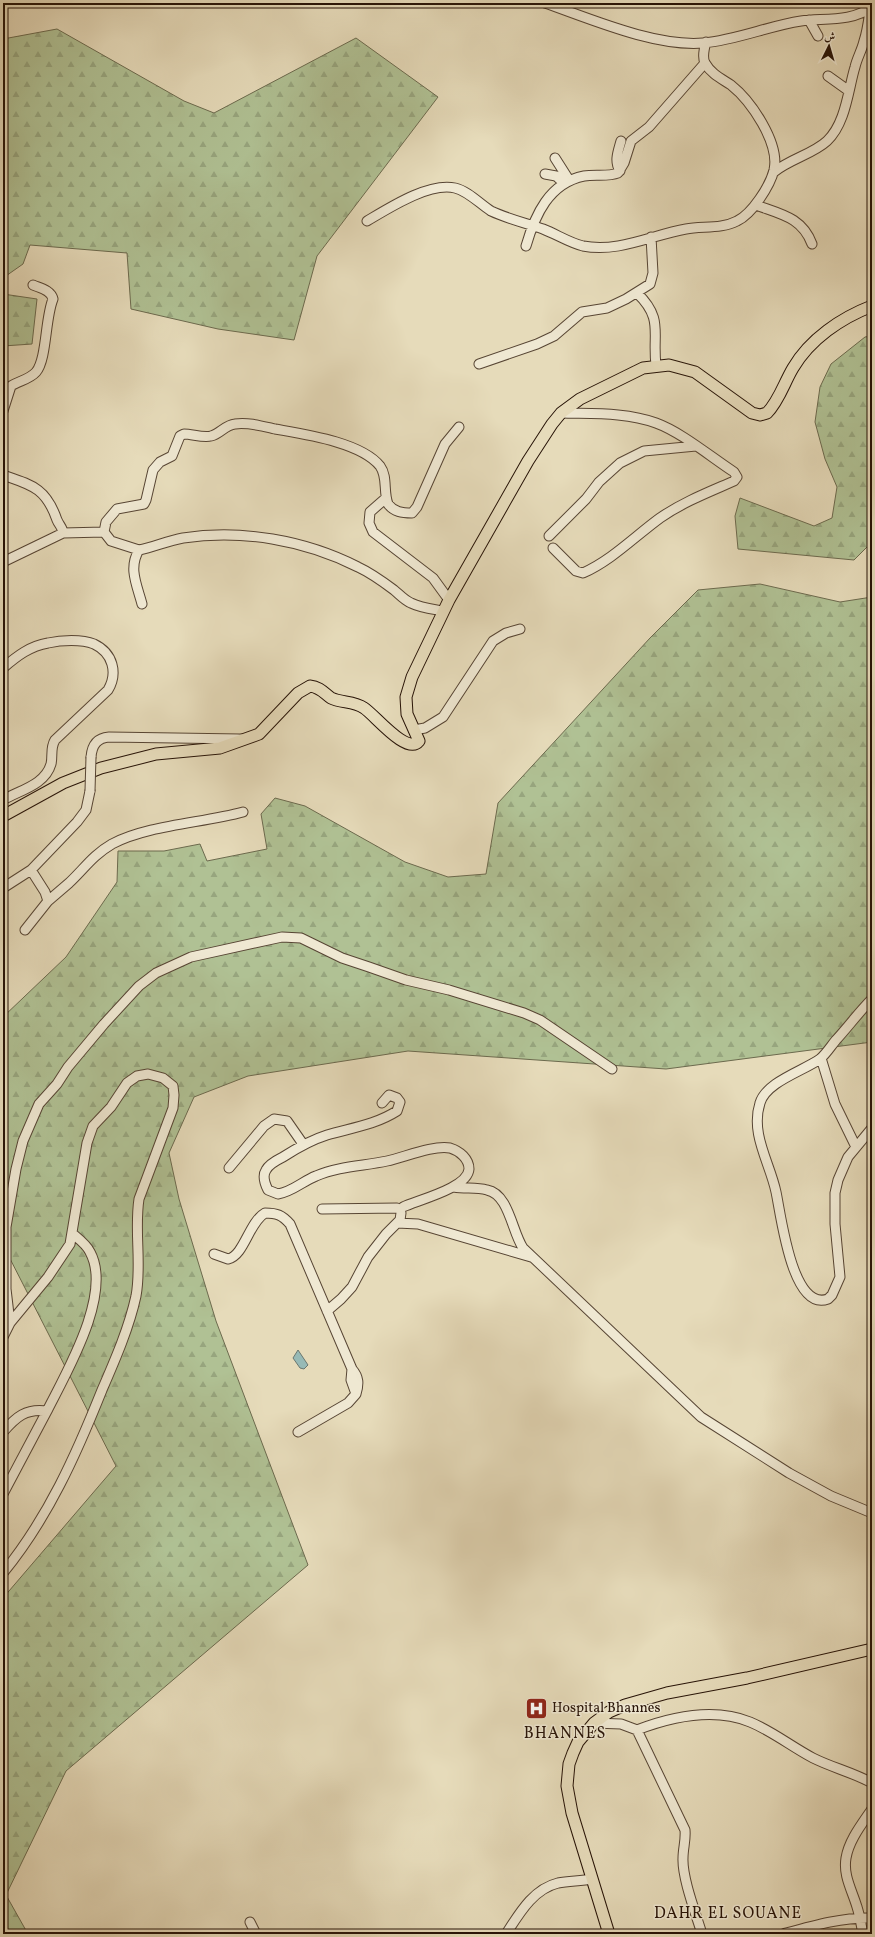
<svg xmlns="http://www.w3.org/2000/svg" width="875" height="1937" viewBox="0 0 875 1937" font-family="Vollkorn,Amiri,serif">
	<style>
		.forest { fill: url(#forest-firs); stroke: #6c6a4e }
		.water { fill: #97bab6; stroke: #6a7770 }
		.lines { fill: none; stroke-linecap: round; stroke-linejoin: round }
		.minor-casing { stroke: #574534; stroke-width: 11 }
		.major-casing { stroke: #271307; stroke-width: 13 }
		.minor { stroke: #efe8d2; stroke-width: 9 }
		.major { stroke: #e6dbba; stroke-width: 11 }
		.minor-bridge-casing { stroke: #574534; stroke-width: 11; stroke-linecap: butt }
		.minor-bridge { stroke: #efe8d2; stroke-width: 9 }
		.labels { text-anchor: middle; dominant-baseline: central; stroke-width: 3; stroke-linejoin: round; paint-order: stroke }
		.poi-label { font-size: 14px; fill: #271307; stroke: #efe8d2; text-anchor: start }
		.quarter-label { font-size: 16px; letter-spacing: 1px; fill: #271307; stroke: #efe8d2 }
	</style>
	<defs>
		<pattern id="forest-firs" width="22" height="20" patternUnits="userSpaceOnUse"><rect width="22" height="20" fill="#b0c194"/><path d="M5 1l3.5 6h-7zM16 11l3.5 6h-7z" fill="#97a57e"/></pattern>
	</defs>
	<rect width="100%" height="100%" fill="#e6dbba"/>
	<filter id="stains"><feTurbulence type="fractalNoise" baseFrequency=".005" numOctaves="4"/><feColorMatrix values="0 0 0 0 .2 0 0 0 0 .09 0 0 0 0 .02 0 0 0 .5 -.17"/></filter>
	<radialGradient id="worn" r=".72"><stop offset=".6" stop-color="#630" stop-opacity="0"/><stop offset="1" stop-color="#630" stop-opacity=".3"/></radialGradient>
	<path class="forest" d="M57 29 184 101 214 113 356 38 438 97 317 256 294 340 218 329 131 309 127 253 30 245 23 264 3 278V39Z
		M3 294 37 299 32 344 3 346Z
		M872 336V542L854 560 738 549 735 516 740 498 814 526 832 518 837 487 825 459 815 422 820 387 831 364 865 337Z
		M760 584 840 602 872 597V1042L666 1069 408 1051 248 1076 194 1097 169 1153 179 1199 216 1321 308 1565 66 1771 6 1895 28 1934H3V1598L116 1466 3 1245V1017L66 957 117 882 118 851H164L200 844 207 861 267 849 261 814 275 798 305 806 405 862 448 877 486 874 498 803 650 638 698 590Z"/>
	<path class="water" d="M298 1350 308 1365 304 1369 300 1368 293 1358Z"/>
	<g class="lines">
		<defs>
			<path id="minor" d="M545 3C591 19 655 47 703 43 737 40 768 26 801 21 823 18 853 22 871 7
				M809 20 818 36
				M828 76 849 91
				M555 158 569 180
				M620 171C614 161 618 152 621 141
				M774 172C790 159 813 154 827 141 846 123 848 90 855 67 857 58 862 50 864 41 868 29 869 16 871 4
				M545 174 556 176 564 183
				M756 205C780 214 802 217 812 244
				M367 221C389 208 429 182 455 188 468 191 480 204 491 211 508 219 526 223 543 229 556 234 570 243 583 246 618 253 652 235 686 229 702 226 722 229 737 221 752 214 770 186 774 170 780 143 751 101 731 85 722 79 711 74 705 63 702 57 704 49 706 42
				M526 246C535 215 549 183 584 176 595 174 608 177 618 173L624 163 631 141 649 127 705 63
				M637 293C664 319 652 333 656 365
				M479 364 537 344 554 336 582 312 607 308 626 299 650 284 653 273 651 237
				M3 411 11 386C19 381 30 379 36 372 47 359 45 318 53 299 51 290 40 288 33 285
				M3 475C32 485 46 488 57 520 59 525 63 528 63 533L104 532 111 541 139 550
				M386 498 370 512 369 523 373 532 433 578 449 600
				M104 532 106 522 117 509 144 504 146 500 153 470 160 462 172 456 180 436 184 434C192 434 203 438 211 436 220 434 225 425 235 424 248 422 262 426 275 429 303 434 361 442 380 466 388 477 383 491 388 504 394 512 402 513 412 513L417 507 445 444 459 427
				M549 536 586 499 599 482 620 463 644 451 696 446
				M553 548 576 571 583 573C612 560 634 537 660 518 683 502 709 492 734 481L737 477 734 472C711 457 681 432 656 423 626 412 592 414 561 413
				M3 562 63 533
				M142 604C137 585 128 568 139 550 154 547 167 541 183 538 241 529 305 540 358 567 371 573 382 581 394 590 399 594 404 600 411 603 421 608 432 609 443 611
				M3 668C17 656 30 646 48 643 61 640 82 639 94 644 113 653 118 673 108 690L55 740C50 748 53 756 51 764 45 785 20 790 3 800
				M414 730 425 728 443 717 493 641 506 633 520 629
				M91 757C92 745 97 738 109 737L241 739
				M3 888 31 870 77 822 86 810 90 791
				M48 901C55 895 62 889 69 883 84 869 93 855 112 844 148 825 203 823 243 812
				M25 930 48 901 45 892 31 870
				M872 999C859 1012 848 1027 836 1040 831 1046 826 1054 820 1059 803 1071 766 1082 760 1103 750 1134 770 1163 776 1192 781 1215 792 1312 828 1299L832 1295 840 1277 835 1224V1193L838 1180 848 1157 872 1128
				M821 1058 835 1104 856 1147
				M382 1103 389 1095 397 1098 400 1102 397 1111C375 1125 351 1128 327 1135 311 1140 297 1148 283 1157 277 1160 269 1164 266 1170 262 1176 265 1184 268 1190L278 1194C292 1192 303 1181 316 1176 339 1166 364 1166 387 1161 405 1157 433 1145 450 1148 460 1151 469 1159 469 1169 468 1188 418 1200 403 1207
				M229 1168 264 1126 274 1119 287 1121 303 1144
				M454 1187C465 1189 476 1187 487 1190 509 1194 512 1232 523 1248L701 1417 789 1473 831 1496 872 1513
				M322 1209 397 1208
				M397 1223 418 1224 531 1257
				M214 1254 228 1259C244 1256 249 1222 265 1213 277 1213 282 1215 290 1224L352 1369C359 1377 359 1384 356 1394L351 1380 352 1369
				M327 1311 341 1299 352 1287 368 1257 386 1234 400 1220 401 1213
				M10 1323 6 1289V1227L16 1169 23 1141 39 1104 57 1084 68 1067 104 1024 139 986 156 973 191 957 282 937 301 938 342 958 369 967 406 980 449 990 524 1013 540 1020 612 1069
				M3 1337 10 1323 48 1277 70 1244 87 1143 93 1126 111 1107 127 1083 137 1076 148 1074 163 1078 173 1086 174 1095 173 1108 139 1199C134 1231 142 1264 136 1296 129 1328 115 1360 102 1390 76 1455 48 1518 3 1573
				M3 1432C16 1417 26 1408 47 1411 66 1373 113 1294 90 1252 87 1245 79 1239 73 1234
				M298 1432 348 1403 356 1394
				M3 1494 47 1411
				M594 1723 621 1724 637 1730 685 1830C686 1840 683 1848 683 1858 682 1878 696 1914 702 1934
				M637 1730C671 1717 713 1707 750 1722 772 1731 792 1747 813 1758 833 1768 852 1772 872 1783
				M250 1922 256 1934
				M506 1934C519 1914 533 1889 558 1883 569 1881 581 1881 592 1879
				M783 1934C812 1926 843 1917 872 1918
				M863 1934C861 1925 860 1916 857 1907 852 1890 843 1876 846 1858 849 1840 862 1824 872 1809"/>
			<path id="major" d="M3 816 63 783 101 768 156 754 220 748 259 734 298 693 310 686C320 687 324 693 331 698 341 703 354 701 364 708 374 714 407 756 419 741L407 714 406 697 412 677 449 600 528 461 552 424 561 413 580 399 643 368 669 365 695 372 752 413 760 415 767 413C779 401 784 383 793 368 810 339 841 318 872 306
				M609 1934 572 1813 567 1786 569 1764 573 1753 578 1742 594 1723 609 1712 625 1705 667 1693 747 1678 872 1649"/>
		</defs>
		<use href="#minor" class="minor-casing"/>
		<use href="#major" class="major-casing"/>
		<use href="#minor" class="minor"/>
		<use href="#major" class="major"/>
		<defs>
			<path id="minor-bridge" d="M90 791 91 757"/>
		</defs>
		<use href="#minor-bridge" class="minor-bridge-casing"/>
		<use href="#minor-bridge" class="minor-bridge"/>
	</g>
	<defs>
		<symbol id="hospital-square" viewBox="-11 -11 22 22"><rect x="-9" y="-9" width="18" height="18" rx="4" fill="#8f2418" stroke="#efe8d2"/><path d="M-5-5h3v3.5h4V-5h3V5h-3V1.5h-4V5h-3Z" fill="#fff"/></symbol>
	</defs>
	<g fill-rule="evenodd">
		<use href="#hospital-square" x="524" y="1696" width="25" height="25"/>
	</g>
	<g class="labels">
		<g class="poi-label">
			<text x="552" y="1708">Hospital Bhannes</text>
		</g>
		<g class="quarter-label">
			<text x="565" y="1734">BHANNES</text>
			<text x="728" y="1914">DAHR EL SOUANE</text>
		</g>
	</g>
	<rect width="875" height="1937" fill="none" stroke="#e6dbba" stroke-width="16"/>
	<rect x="4" y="4" width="867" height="1929" fill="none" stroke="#271307" stroke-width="2"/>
	<rect x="8" y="8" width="859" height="1921" fill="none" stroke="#271307"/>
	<g transform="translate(829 46) rotate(5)" stroke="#efe8d2" stroke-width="3" paint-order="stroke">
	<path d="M0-3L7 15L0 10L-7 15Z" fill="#271307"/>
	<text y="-6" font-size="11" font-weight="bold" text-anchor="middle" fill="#271307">ش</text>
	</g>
	<rect width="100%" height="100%" filter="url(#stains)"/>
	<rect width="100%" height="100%" fill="url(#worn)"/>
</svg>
